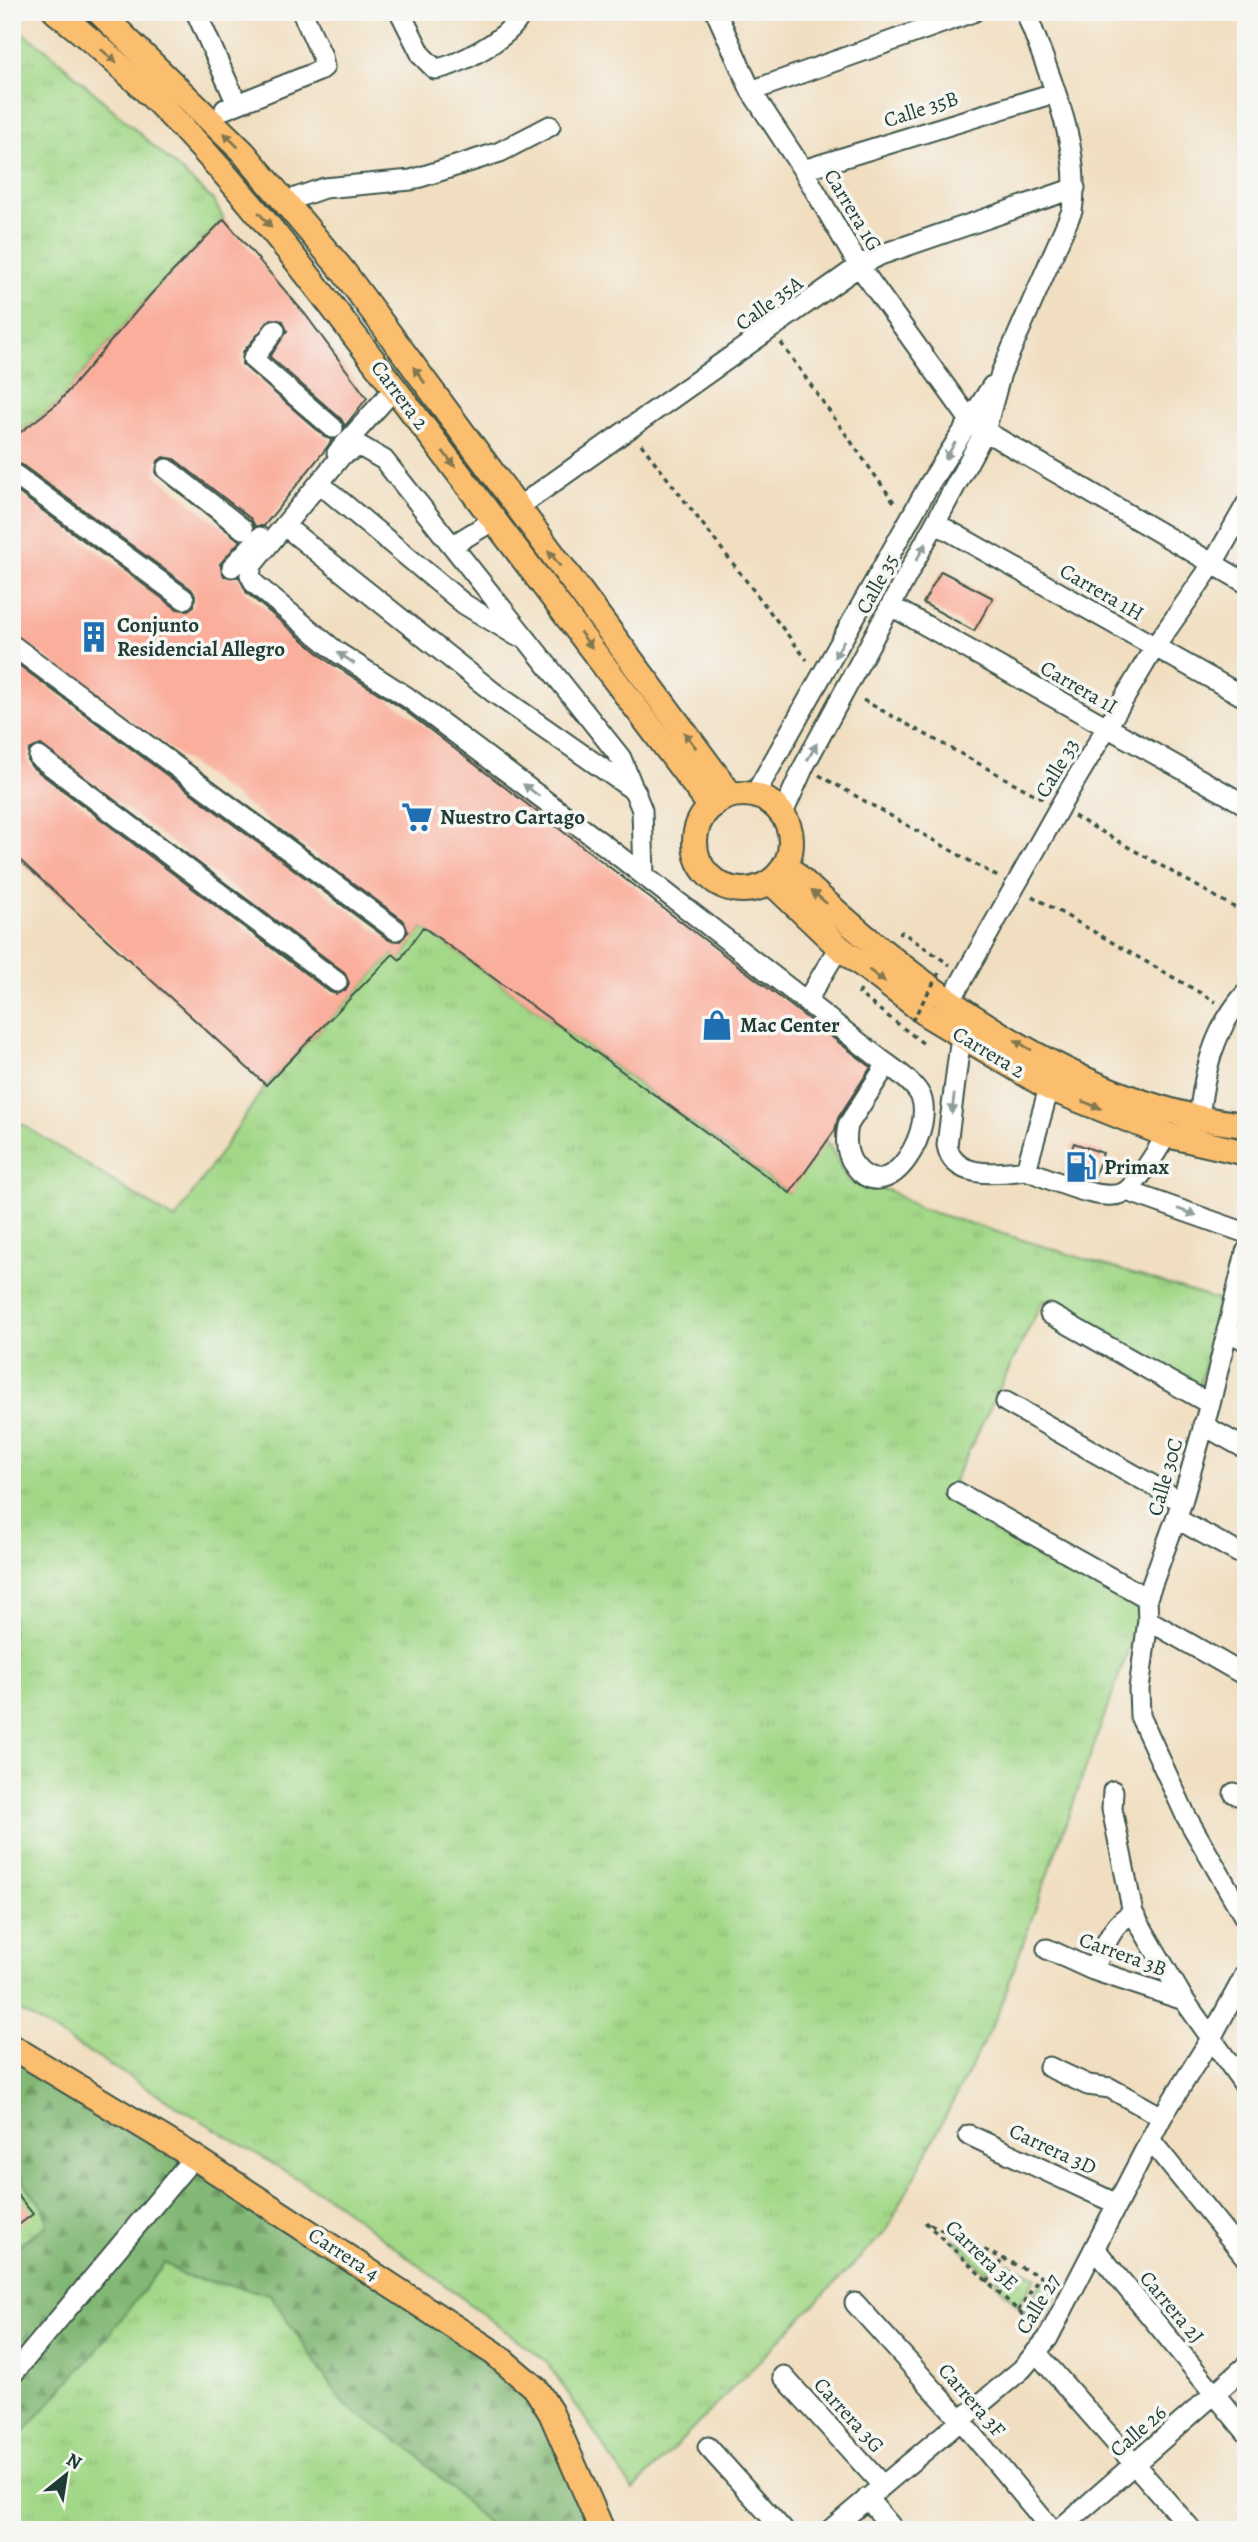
<svg xmlns="http://www.w3.org/2000/svg" width="1258" height="2542" viewBox="0 0 1258 2542" font-family="Alegreya,serif">
	<style>
		.grass { fill: url(#grass-tufts); stroke: #618a5e; stroke-width: 2 }
		.forest { fill: url(#forest-firs); stroke: #507a54; stroke-width: 2 }
		.building { fill: #faae9b; fill-rule: evenodd }
		.lines { fill: none; stroke-linecap: round; stroke-linejoin: round }
		.minor-casing { stroke: #3e5549; stroke-width: 23 }
		.major-casing { stroke: #3e5549; stroke-width: 28 }
		.path { stroke: #3e5549; stroke-width: 3.5; stroke-dasharray: 5 5; stroke-linecap: butt }
		.minor { stroke: #fff; stroke-width: 19 }
		.major { stroke: #fbbd6e; stroke-width: 24 }
		.path-bridge { stroke: #3e5549; stroke-width: 3.5; stroke-dasharray: 5 5; stroke-linecap: butt }
		.oneway { fill: #82774e }
		.oneway2 { fill: #8f9e9a }
		.labels { text-anchor: middle; dominant-baseline: central; stroke-width: 7; stroke-linejoin: round; paint-order: stroke }
		.street-label { font-size: 21px; fill: #1f3d34; stroke: #f6f6f2 }
		.poi-label { font-size: 21px; font-weight: bold; fill: #1f3d34; stroke: #f6f6f2; text-anchor: start }
	</style>
	<defs>
		<pattern id="grass-tufts" width="24" height="20" patternUnits="userSpaceOnUse" patternTransform="scale(1.75)"><rect width="24" height="20" fill="#a3d888"/><path d="M3 7l-1-3M5 7V3M7 7l1-3M15 17l-1-3M17 17v-4M19 17l1-3" fill="none" stroke="#8cba76"/></pattern>
		<pattern id="forest-firs" width="22" height="20" patternUnits="userSpaceOnUse" patternTransform="scale(1.75)"><rect width="22" height="20" fill="#82b874"/><path d="M5 1l3.5 6h-7zM16 11l3.5 6h-7z" fill="#6a9760"/></pattern>
	</defs>
	<rect width="100%" height="100%" fill="#f6f6f2"/>
	<filter id="ink" filterUnits="userSpaceOnUse"><feTurbulence type="fractalNoise" baseFrequency=".0143" numOctaves="2"/><feDisplacementMap in="SourceGraphic" scale="14" xChannelSelector="R" yChannelSelector="G"/><feConvolveMatrix kernelMatrix="1 2 1 2 8 2 1 2 1" color-interpolation-filters="sRGB"/></filter>
	<filter id="wash" filterUnits="userSpaceOnUse"><feTurbulence type="fractalNoise" baseFrequency=".00686" numOctaves="4" result="noise"/><feDisplacementMap in="SourceGraphic" scale="28" xChannelSelector="R" yChannelSelector="G"/><feGaussianBlur stdDeviation="1.57" result="paint"/><feColorMatrix in="noise" values="0 0 0 0 0 0 0 0 0 0 0 0 0 0 0 0 0 1.4 0 .05"/><feComposite in="paint" operator="in"/></filter>
	<g filter="url(#wash)">
		<rect width="100%" height="100%" fill="#f1dec0"/>
		<path class="grass" d="M12 25 47 50 213 200 224 219 152 293 58 403 12 439Z
			M423 927 789 1193 827 1140 848 1181 890 1191 919 1208 1218 1300 1199 1390 1043 1300 947 1495 1142 1611 997 2016 887 2230 633 2490 547 2362 331 2199 12 2006V1118L175 1220 266 1085 393 954 401 959Z
			M12 2050 601 2530H12Z
			M951 2238 994 2257 986 2273Z
			M1008 2263 1036 2277 1018 2306 995 2282Z
			M1043 2280 1061 2290 1040 2323 1024 2311Z"/>
		<path class="forest" d="M12 2047 335 2248 551 2413 602 2530H494L413 2451 343 2404 270 2294 183 2276 165 2262 98 2349 12 2445V2250L47 2225 44 2209 12 2167Z"/>
		<g id="blocks">
			<path class="building" d="M224 219 305 314 367 398 345 426 341 419 270 357 287 331 283 321 271 319 243 352 242 364 325 437 332 440 325 450 264 526H255L251 519 174 459 163 457 158 461 156 474 240 541 220 564 224 576 239 577 247 593 329 662 400 707 871 1067 838 1118 835 1130 790 1193 423 927 400 960 393 954 266 1085 12 853V660L389 940 400 941 408 932 403 920 12 633V488L177 609 188 610 194 606 195 595 191 589 22 465 12 463V439L58 403 152 293ZM41 745 344 972 349 983 346 990 336 994 330 992 32 767 28 761 29 750Z
				M941 571 993 598 974 631 923 603Z
				M1074 1143 1103 1153 1093 1180 1064 1171Z
				M12 2188 33 2214 12 2230Z"/>
		</g>
	</g>
	<g filter="url(#ink)">
		<use href="#blocks" fill-opacity="0" stroke="#3e5549" stroke-width="2"/>
		<g class="lines">
			<defs>
				<path id="minor" d="M196 12 237 104
					M400 12 422 56 435 69C457 67 516 35 521 12
					M716 12 751 91 803 170 859 266 969 419
					M751 91 973 12
					M225 109 319 71 324 67 322 56 302 12
					M803 170 1054 93
					M284 202 324 188 411 180 500 152 550 126
					M275 330 253 359 333 428
					M985 431 1246 583
					M337 453 395 388
					M167 469 243 529
					M15 475 184 599
					M319 483 464 604 517 636
					M517 508 859 266 880 255 1075 188
					M937 524 1246 698
					M286 527 493 692 636 792
					M453 545 494 520
					M232 567 260 537
					M891 606 1246 805
					M12 645 396 930
					M39 757 337 982
					M754 796 930 483 992 386
					M783 813 804 766 985 431 1001 373 1072 211C1083 146 1048 73 1026 12
					M644 875 642 810 621 758 384 460 360 446 342 455 252 565 250 575 255 584 337 652 407 697 607 847 879 1058C892 1068 910 1079 919 1093 938 1124 890 1212 855 1166 845 1154 845 1140 848 1125L887 1064
					M951 1000 1059 808 1154 648 1212 565 1246 505
					M806 1002 839 947
					M961 1036 947 1145C953 1181 1000 1173 1026 1170
					M1049 1088 1026 1170C1049 1178 1110 1208 1129 1189 1144 1174 1155 1153 1167 1135
					M1199 1119C1204 1072 1213 1030 1246 993
					M1127 1191 1246 1233
					M1246 1252 1210 1404 1182 1502 1147 1598 1148 1620 1139 1689 1140 1716 1186 1816 1246 1920
					M1050 1314 1210 1404
					M1227 1330 1246 1341
					M1006 1402 1182 1502
					M1203 1425 1246 1449
					M957 1492 1147 1598
					M1177 1519 1246 1557
					M1148 1620 1246 1676
					M1113 1791 1112 1809 1133 1913 1184 2000 1246 2087
					M1234 1793 1246 1799
					M1047 1949 1093 1970 1184 2000
					M1093 1970C1103 1951 1112 1922 1133 1913
					M1049 2067 1088 2085 1110 2088 1162 2117
					M969 2135 1117 2204
					M1151 2141 1246 2258
					M1095 2249 1246 2432
					M855 2303 960 2419 1052 2530
					M1036 2352 1192 2530
					M12 2375 194 2157
					M783 2376 882 2485
					M708 2447 783 2530
					M867 2498 894 2530
					M830 2530 1022 2369 1048 2338 1162 2117 1210 2040 1246 1973
					M1059 2530 1246 2366"/>
				<path id="major" d="M56 12C192 117 292 254 395 389 500 528 606 667 711 807
					M99 12 243 152 343 271 731 795
					M695 842a48 48 0 1 1 96 0a48 48 0 1 1-96 0Z
					M786 865C904 980 1078 1109 1246 1125
					M771 882 839 947 929 1016 1049 1088 1167 1135 1246 1153
					M12 2047 194 2157 494 2353 536 2389 551 2413 602 2530"/>
			</defs>
			<use href="#minor" class="minor-casing"/>
			<use href="#major" class="major-casing"/>
			<path class="path" d="M781 343 896 505
				M641 444 807 660
				M863 700 1043 799
				M819 775 998 877
				M1074 816 1246 914
				M795 826 799 846
				M1032 896 1216 1002
				M899 935 902 932 950 965
				M861 990 859 994 924 1044 926 1041
				M925 2222 1032 2324
				M930 2224 1056 2284
				M987 2282 1003 2258
				M1018 2311 1040 2276"/>
			<use href="#minor" class="minor"/>
			<use href="#major" class="major"/>
			<path class="path-bridge" d="M912 1021 939 973"/>
		</g>
		<defs><path id="oneway-solid" d="M-6-.8H1V-3.2L6.5 0L1 3.2V.8H-6Z" transform="scale(1.75)"/></defs>
		<g class="oneway">
			<use href="#oneway-solid" transform="translate(109 56) rotate(40)"/>
			<use href="#oneway-solid" transform="translate(231 140) rotate(-135)"/>
			<use href="#oneway-solid" transform="translate(265 220) rotate(50)"/>
			<use href="#oneway-solid" transform="translate(419 375) rotate(-126)"/>
			<use href="#oneway-solid" transform="translate(449 459) rotate(52)"/>
			<use href="#oneway-solid" transform="translate(554 558) rotate(-127)"/>
			<use href="#oneway-solid" transform="translate(586 640) rotate(53)"/>
			<use href="#oneway-solid" transform="translate(690 740) rotate(-127)"/>
			<use href="#oneway-solid" transform="translate(819 897) rotate(-140)"/>
			<use href="#oneway-solid" transform="translate(877 976) rotate(37)"/>
			<use href="#oneway-solid" transform="translate(1023 1045) rotate(-149)"/>
			<use href="#oneway-solid" transform="translate(1092 1105) rotate(22)"/>
		</g>
		<g class="oneway2">
			<use href="#oneway-solid" transform="translate(950 451) rotate(121)"/>
			<use href="#oneway-solid" transform="translate(921 552) rotate(-61)"/>
			<use href="#oneway-solid" transform="translate(839 649) rotate(119)"/>
			<use href="#oneway-solid" transform="translate(346 658) rotate(-147)"/>
			<use href="#oneway-solid" transform="translate(812 752) rotate(-61)"/>
			<use href="#oneway-solid" transform="translate(531 790) rotate(-143)"/>
			<use href="#oneway-solid" transform="translate(953 1104) rotate(97)"/>
			<use href="#oneway-solid" transform="translate(1187 1212) rotate(19)"/>
		</g>
	</g>
	<defs>
		<symbol id="building-bare" viewBox="-9 -9 18 18"><path d="M-4-6H4V6H1V3H-1V6H-4ZM-2.5-4.3h1.7v1.8h-1.7ZM.8-4.3h1.7v1.8H.8ZM-2.5-1h1.7V.8h-1.7ZM.8-1h1.7V.8H.8Z" fill="#1f6fb2" stroke="#f6f6f2" stroke-width="2.5" paint-order="stroke"/></symbol>
		<symbol id="supermarket-bare" viewBox="-9 -9 18 18"><path d="M-6-5.5h2.5l.6 2H6L4.5 2H-2.5L-4.4-4H-6ZM-1.5 3.2a1.3 1.3 0 1 0 .1 0ZM3 3.2a1.3 1.3 0 1 0 .1 0Z" fill="#1f6fb2" stroke="#f6f6f2" stroke-width="2.5" paint-order="stroke"/></symbol>
		<symbol id="shop-bare" viewBox="-9 -9 18 18"><path d="M-5-2.5h2.3a2.7 3.5 0 0 1 5.4 0H5L5.5 6h-11ZM-1.5-2.5h3a1.5 2.3 0 0 0-3 0Z" fill="#1f6fb2" stroke="#f6f6f2" stroke-width="2.5" paint-order="stroke"/></symbol>
		<symbol id="fuel-bare" viewBox="-9 -9 18 18"><path d="M-5.5-6h7V0h2V4h1.3V-2.5L3-4.5l.8-.8L6-3V5H2.5V1h-1V6h-7ZM-4.2-4.7v3.2H.2V-4.7Z" fill="#1f6fb2" stroke="#f6f6f2" stroke-width="2.5" paint-order="stroke"/></symbol>
	</defs>
	<g fill-rule="evenodd">
		<use href="#building-bare" x="72" y="615" width="44" height="44"/>
		<use href="#supermarket-bare" x="395" y="795" width="44" height="44"/>
		<use href="#shop-bare" x="695" y="1003" width="44" height="44"/>
		<use href="#fuel-bare" x="1059" y="1145" width="44" height="44"/>
	</g>
	<g class="labels">
		<g class="street-label">
			<text transform="translate(921 109) rotate(-18)">Calle 35B</text>
			<text transform="translate(853 210) rotate(59)">Carrera 1G</text>
			<text transform="translate(769 303) rotate(-36)">Calle 35A</text>
			<text transform="translate(400 395) rotate(53)">Carrera 2</text>
			<text transform="translate(877 584) rotate(-61)">Calle 35</text>
			<text transform="translate(1102 592) rotate(30)">Carrera 1H</text>
			<text transform="translate(1079 687) rotate(30)">Carrera 1I</text>
			<text transform="translate(1057 768) rotate(-59)">Calle 33</text>
			<text transform="translate(989 1052) rotate(31)">Carrera 2</text>
			<text transform="translate(1165 1477) rotate(-74)">Calle 30C</text>
			<text transform="translate(1123 1954) rotate(20)">Carrera 3B</text>
			<text transform="translate(1053 2149) rotate(25)">Carrera 3D</text>
			<text transform="translate(344 2254) rotate(33)">Carrera 4</text>
			<text transform="translate(982 2255) rotate(44)">Carrera 3E</text>
			<text transform="translate(1038 2304) rotate(-59)">Calle 27</text>
			<text transform="translate(1172 2307) rotate(50)">Carrera 2J</text>
			<text transform="translate(972 2400) rotate(49)">Carrera 3F</text>
			<text transform="translate(849 2415) rotate(48)">Carrera 3G</text>
			<text transform="translate(1138 2431) rotate(-41)">Calle 26</text>
		</g>
		<g class="poi-label">
			<text x="117" y="625">Conjunto<tspan x="117" dy="24">Residencial Allegro</tspan></text>
			<text x="440" y="817">Nuestro Cartago</text>
			<text x="740" y="1025">Mac Center</text>
			<text x="1104" y="1167">Primax</text>
		</g>
	</g>
	<rect width="1258" height="2542" fill="none" stroke="#f6f6f2" stroke-width="42"/>
	<g transform="translate(66 2475) rotate(30)" stroke="#f6f6f2" stroke-width="5" paint-order="stroke">
	<path d="M0-5L12 26L0 18L-12 26Z" fill="#1f3d34"/>
	<text y="-10" font-size="19" font-weight="bold" text-anchor="middle" fill="#1f3d34">N</text>
	</g>
</svg>
